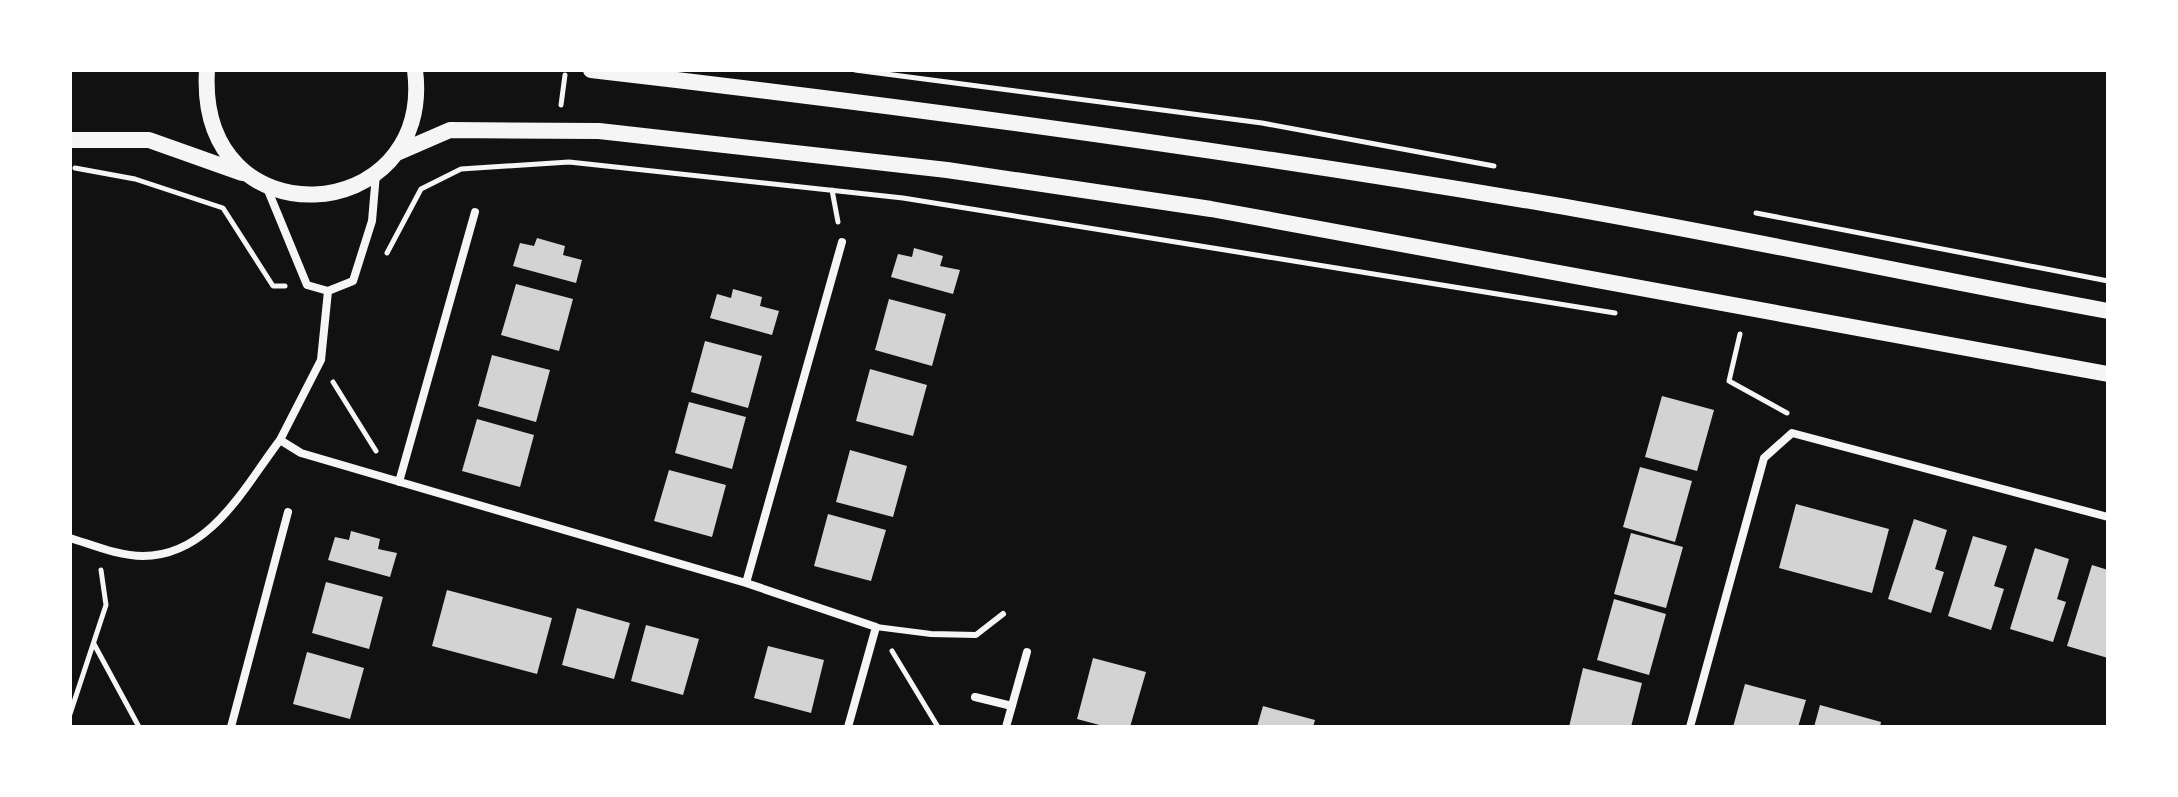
<svg xmlns="http://www.w3.org/2000/svg" width="2178" height="797" viewBox="0 0 2178 797" font-family="'Roboto Condensed',sans-serif">
	<style>
		.building { fill: #d3d3d3 }
		.lines { fill: none; stroke-linecap: round; stroke-linejoin: round }
		.path { stroke: #f5f5f5; stroke-width: 5 }
		.service { stroke: #f5f5f5; stroke-width: 6 }
		.minor { stroke: #f5f5f5; stroke-width: 8 }
		.secondary { stroke: #f5f5f5; stroke-width: 16 }
	</style>
	<rect width="100%" height="100%" fill="#111"/>
	<path class="building" d="M537 238 565 246 563 255 582 260 576 283 513 266 520 243 534 246Z
		M914 248 943 256 940 266 960 270 953 294 891 277 898 254 912 257Z
		M516 284 573 299 559 351 501 335Z
		M733 289 762 297 760 306 779 311 772 335 710 318 717 294 731 298Z
		M889 299 946 314 932 366 875 350Z
		M705 341 762 356 748 408 691 392Z
		M492 355 550 370 536 422 478 406Z
		M870 369 927 385 913 436 856 421Z
		M1662 396 1714 410 1697 471 1645 457Z
		M689 402 746 417 732 469 675 453Z
		M477 419 534 435 520 487 462 471Z
		M850 450 907 466 893 517 836 502Z
		M1640 467 1692 481 1675 542 1623 527Z
		M669 470 726 485 712 537 654 521Z
		M1796 504 1889 529 1872 593 1779 568Z
		M828 514 886 530 871 581 814 566Z
		M1914 519 1947 530 1935 569 1944 572 1931 613 1888 599Z
		M351 531 380 539 378 549 397 553 390 577 328 560 335 537 349 540Z
		M1631 533 1683 547 1666 608 1614 594Z
		M1973 536 2007 546 1994 586 2004 589 1991 630 1948 616Z
		M2035 548 2069 559 2057 599 2066 602 2053 642 2010 629Z
		M2092 565 2108 570V658L2067 646Z
		M326 582 383 597 369 649 312 633Z
		M447 590 552 618 537 674 432 646Z
		M1614 599 1666 614 1649 675 1597 660Z
		M577 608 630 623 614 679 562 665Z
		M646 625 699 639 683 695 631 681Z
		M768 646 824 660 811 713 754 698Z
		M307 652 364 668 350 719 293 704Z
		M1093 658 1146 672 1130 727H1107L1077 719Z
		M1583 668 1642 683 1631 727H1569Z
		M1745 684 1806 700 1798 727H1733Z
		M1820 705 1881 722 1880 727H1814Z
		M1263 706 1315 720 1313 727H1257Z"/>
	<g class="lines">
		<path class="path" d="M855 70 1262 123 1494 166
			M561 105 565 75
			M75 168 135 179 223 208 273 286H285
			M832 190 838 222
			M1756 213 2108 281
			M387 253 421 189 461 169 569 162 903 198 1615 313
			M1740 334 1729 381 1787 413
			M333 382 376 451
			M94 644 139 727
			M892 651 938 727
			M70 714 106 605 101 570"/>
		<path class="service" d="M876 627 931 634 976 635 1003 614"/>
		<path class="minor" d="M267 188 307 285 328 291 353 281 372 221 376 174
			M328 291 321 360 280 440 301 453 746 583 876 627 848 727
			M399 482 475 212
			M70 538C93 545 118 556 143 556 210 556 245 486 280 440
			M746 583 842 242
			M975 697 1012 706
			M231 727 288 512
			M1006 727 1027 652
			M1690 727 1764 458 1792 433 2108 517"/>
		<path class="secondary" d="M207 70C196 244 435 228 415 70
			M591 70C913 107 1234 151 1554 205 1739 237 1923 277 2108 311
			M70 140H149L242 173
			M397 153 450 130 599 131 947 170 1211 209 2108 374"/>
	</g>
	<rect width="2178" height="797" fill="none" stroke="#ffffff" stroke-width="144"/>
</svg>
